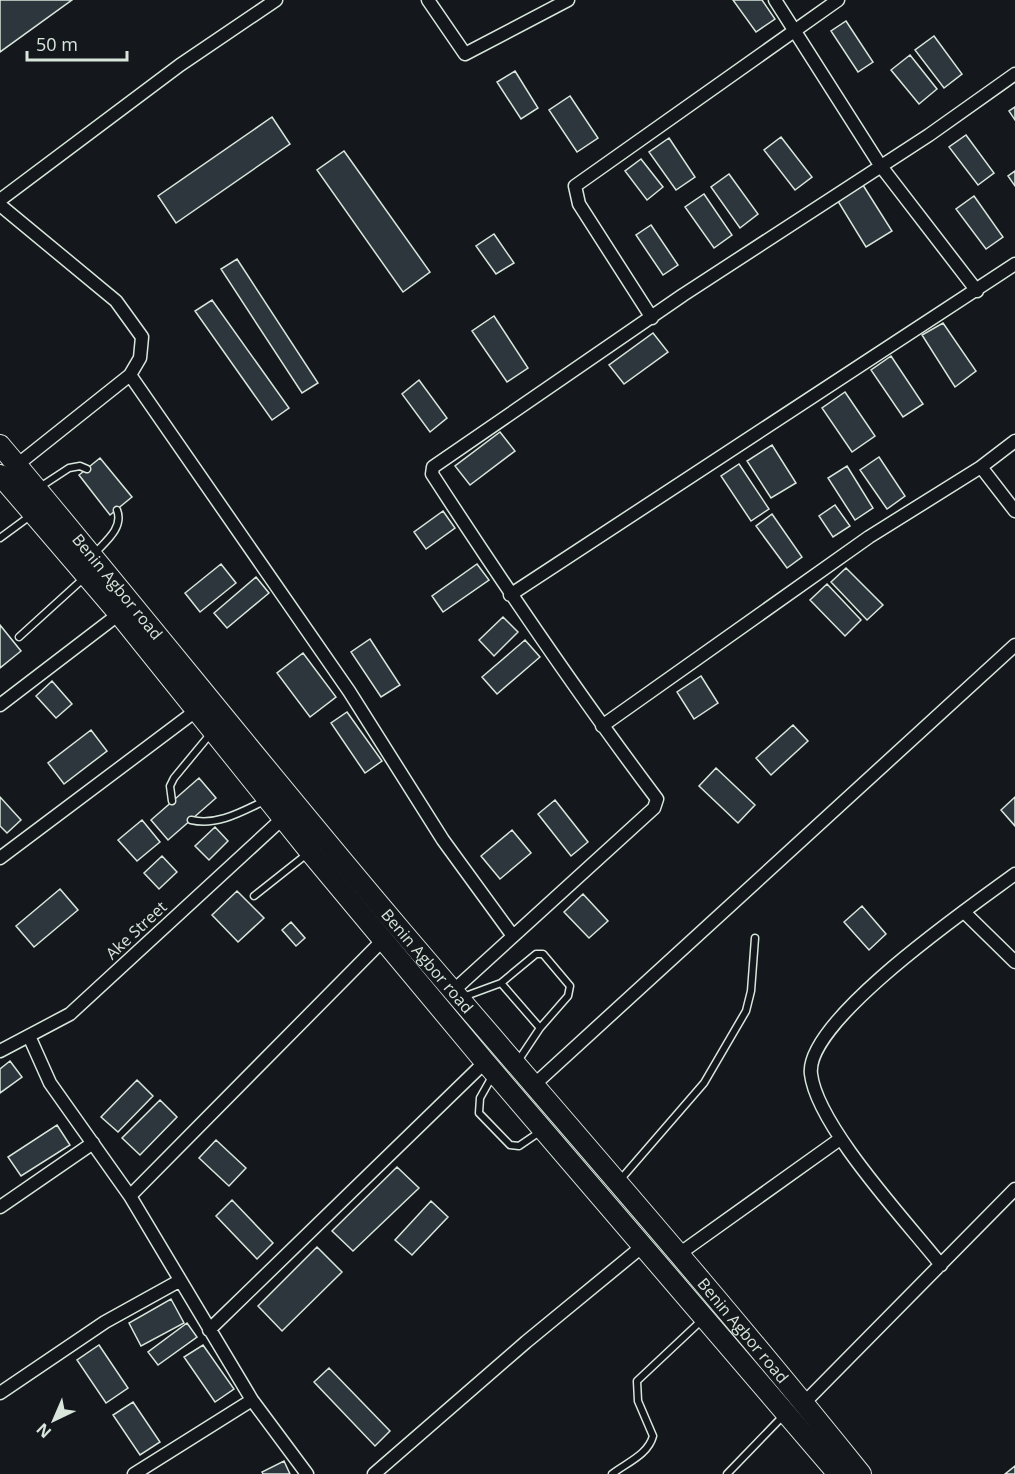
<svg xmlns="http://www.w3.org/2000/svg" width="1015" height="1474" viewBox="0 0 1015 1474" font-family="'Open Sans',sans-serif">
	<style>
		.building { fill: #2c363c; stroke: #d8e6dc; stroke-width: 1.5 }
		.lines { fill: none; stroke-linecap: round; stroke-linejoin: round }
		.service-casing { stroke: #d8e6dc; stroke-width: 9 }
		.minor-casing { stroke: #d8e6dc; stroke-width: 15 }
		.trunk-casing { stroke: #d8e6dc; stroke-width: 22 }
		.service { stroke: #14181c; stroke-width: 6 }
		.minor { stroke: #14181c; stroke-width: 12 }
		.trunk { stroke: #14181c; stroke-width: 20 }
		.labels { text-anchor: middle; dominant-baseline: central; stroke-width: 4.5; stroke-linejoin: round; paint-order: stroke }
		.street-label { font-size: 16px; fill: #d8e6dc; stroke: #14181c }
	</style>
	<rect width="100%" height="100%" fill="#14181c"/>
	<path class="building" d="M0 0H72L0 52Z
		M733 0H762L775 19 756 32Z
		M846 21 873 62 858 72 831 31Z
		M934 36 962 74 944 88 915 50Z
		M910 55 937 89 919 104 891 70Z
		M515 71 538 108 521 119 497 82Z
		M570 96 598 138 577 152 549 110Z
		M1015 107V120L1009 111Z
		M272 117 290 144 176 223 158 196Z
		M966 135 994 173 978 185 949 147Z
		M781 137 812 177 795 190 764 150Z
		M669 138 695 177 676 190 649 152Z
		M344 151 430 272 403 292 317 170Z
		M641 159 663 187 647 200 625 171Z
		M1015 171V186L1008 176Z
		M729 174 758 214 740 228 711 187Z
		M861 182 892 231 866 247 836 198Z
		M704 194 732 235 714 248 685 207Z
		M974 196 1003 237 986 249 956 209Z
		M651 225 678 265 663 275 636 235Z
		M494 234 514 263 496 274 476 246Z
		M237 259 318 383 302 393 221 269Z
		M212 300 289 408 272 420 195 311Z
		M494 316 528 368 507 382 472 331Z
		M943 323 976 371 955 387 922 335Z
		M653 333 668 352 624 384 609 365Z
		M891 356 923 404 903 417 871 370Z
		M419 380 447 418 430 432 402 394Z
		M845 392 875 436 852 452 822 408Z
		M500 432 515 451 470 485 455 466Z
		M772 445 796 483 771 498 747 461Z
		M879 457 905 496 887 509 860 470Z
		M100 458 132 497 110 515 79 475Z
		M739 464 769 509 751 521 721 476Z
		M847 466 873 508 855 520 828 478Z
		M835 505 850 526 833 537 819 516Z
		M443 511 455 528 426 549 414 532Z
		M772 514 802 557 787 568 756 526Z
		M221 564 236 583 200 612 185 593Z
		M477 564 489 580 443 612 432 596Z
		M846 568 883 605 867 620 831 582Z
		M256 577 269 593 227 628 214 613Z
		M827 584 861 620 845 636 810 600Z
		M503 617 518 632 494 656 479 640Z
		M0 625 21 651 0 668Z
		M370 639 400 685 381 697 351 652Z
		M525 640 540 657 497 694 482 677Z
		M303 653 336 697 310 717 277 673Z
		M701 676 718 703 694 719 677 692Z
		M52 681 72 704 56 718 36 696Z
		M347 712 382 761 365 773 331 723Z
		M793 725 808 741 771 775 756 758Z
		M91 730 107 751 64 784 48 763Z
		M716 768 755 805 738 823 699 786Z
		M199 778 216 798 168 840 151 820Z
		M0 797 21 820 7 833 0 826Z
		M1015 797V826L1001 810Z
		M555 800 588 842 571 856 538 814Z
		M142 820 160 842 137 861 118 840Z
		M215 827 228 841 209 860 195 846Z
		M512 830 531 853 500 879 481 856Z
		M162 856 177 872 159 889 144 873Z
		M60 889 78 910 34 947 16 926Z
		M237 891 264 918 238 942 212 915Z
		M583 894 608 921 589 938 564 912Z
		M862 906 886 934 869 950 844 922Z
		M291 922 305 938 296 946 282 930Z
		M10 1061 22 1077 0 1093V1069Z
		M137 1080 153 1096 118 1132 101 1117Z
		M160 1100 177 1117 140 1155 122 1138Z
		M57 1125 70 1145 21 1176 8 1157Z
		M216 1140 246 1168 229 1186 199 1158Z
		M397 1167 419 1188 353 1251 332 1231Z
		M232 1200 273 1243 257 1259 216 1216Z
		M431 1201 448 1217 412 1255 395 1240Z
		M317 1247 342 1272 282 1331 258 1306Z
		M171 1299 184 1323 141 1346 129 1323Z
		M187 1323 197 1337 158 1365 148 1352Z
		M99 1345 128 1388 106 1403 77 1360Z
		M203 1345 234 1389 215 1402 184 1357Z
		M329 1368 390 1431 375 1446 314 1382Z
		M133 1402 160 1442 140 1455 113 1415Z
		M284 1461 290 1474H263L262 1472Z
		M1015 1466V1474H1005Z"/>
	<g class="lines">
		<defs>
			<path id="service" d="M40 487 69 468 80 466 87 469
				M0 538 30 516
				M94 554C105 542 124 528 117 510
				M19 637 84 578
				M172 801 170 786 174 778 212 732
				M191 820C217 826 241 812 264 801
				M254 896 307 854
				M501 983 536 954H543L570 986 568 996 540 1028
				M463 997 501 983 540 1028 518 1061
				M493 1075 480 1098 479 1113 510 1145 519 1146 541 1131
				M620 1180 704 1083 746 1011 751 991 755 938
				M612 1474C626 1463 648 1455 653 1436L638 1401 637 1381 702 1320
				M727 1474 783 1416"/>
			<path id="minor" d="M428 0 465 54 568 0
				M775 0 880 165 977 291
				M0 200 180 65 276 0
				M0 205 116 301 142 337 140 358 130 375 17 465
				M652 318 579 204 575 186 838 0
				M130 375 349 691 443 840 513 936
				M981 467 1015 511
				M510 595 1015 264
				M0 705 119 614
				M602 726 869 537 981 467 1015 441
				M0 858 197 710
				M964 912 1015 962
				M453 991 654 808 657 799C578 694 504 585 432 474L433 467 683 295 929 135 1015 74
				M29 1036 50 1083 130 1196 252 1400 307 1474
				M0 1051 70 1014 283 818
				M535 1084 1015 645
				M130 1196 384 939
				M0 1207 93 1143
				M679 1254 840 1139
				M941 1265C907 1222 817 1126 811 1074 804 1021 973 905 1015 874
				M209 1330 485 1062
				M0 1393 105 1322 179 1281
				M804 1403 1015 1189
				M134 1474 252 1400
				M374 1474 526 1342 644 1245"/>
			<g id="trunk">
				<path id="s1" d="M0 445C135 605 264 769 400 929 554 1110 712 1288 861 1474"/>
				<path d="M0 475 119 614 310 852 485 1062 838 1474"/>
			</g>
		</defs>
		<use href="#service" class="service-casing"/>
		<use href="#minor" class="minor-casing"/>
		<use href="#trunk" class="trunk-casing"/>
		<use href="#service" class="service"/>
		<use href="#minor" class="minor"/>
		<use href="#trunk" class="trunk"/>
	</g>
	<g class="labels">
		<g class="street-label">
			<text stroke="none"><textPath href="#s1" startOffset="184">Benin Agbor road</textPath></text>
			<text transform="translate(136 930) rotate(-43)">Ake Street</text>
			<text stroke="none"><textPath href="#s1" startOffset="670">Benin Agbor road</textPath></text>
			<text stroke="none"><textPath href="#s1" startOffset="1156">Benin Agbor road</textPath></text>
		</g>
	</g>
	<g transform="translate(54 1420) rotate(224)" stroke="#14181c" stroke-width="4.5" paint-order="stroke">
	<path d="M0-4.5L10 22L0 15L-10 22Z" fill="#d8e6dc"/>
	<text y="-9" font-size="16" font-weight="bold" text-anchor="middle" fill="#d8e6dc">N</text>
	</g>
	<path d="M27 51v9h100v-9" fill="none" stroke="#d8e6dc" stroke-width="3"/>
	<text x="36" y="51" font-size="18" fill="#d8e6dc" stroke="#14181c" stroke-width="4.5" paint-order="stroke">50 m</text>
</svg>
